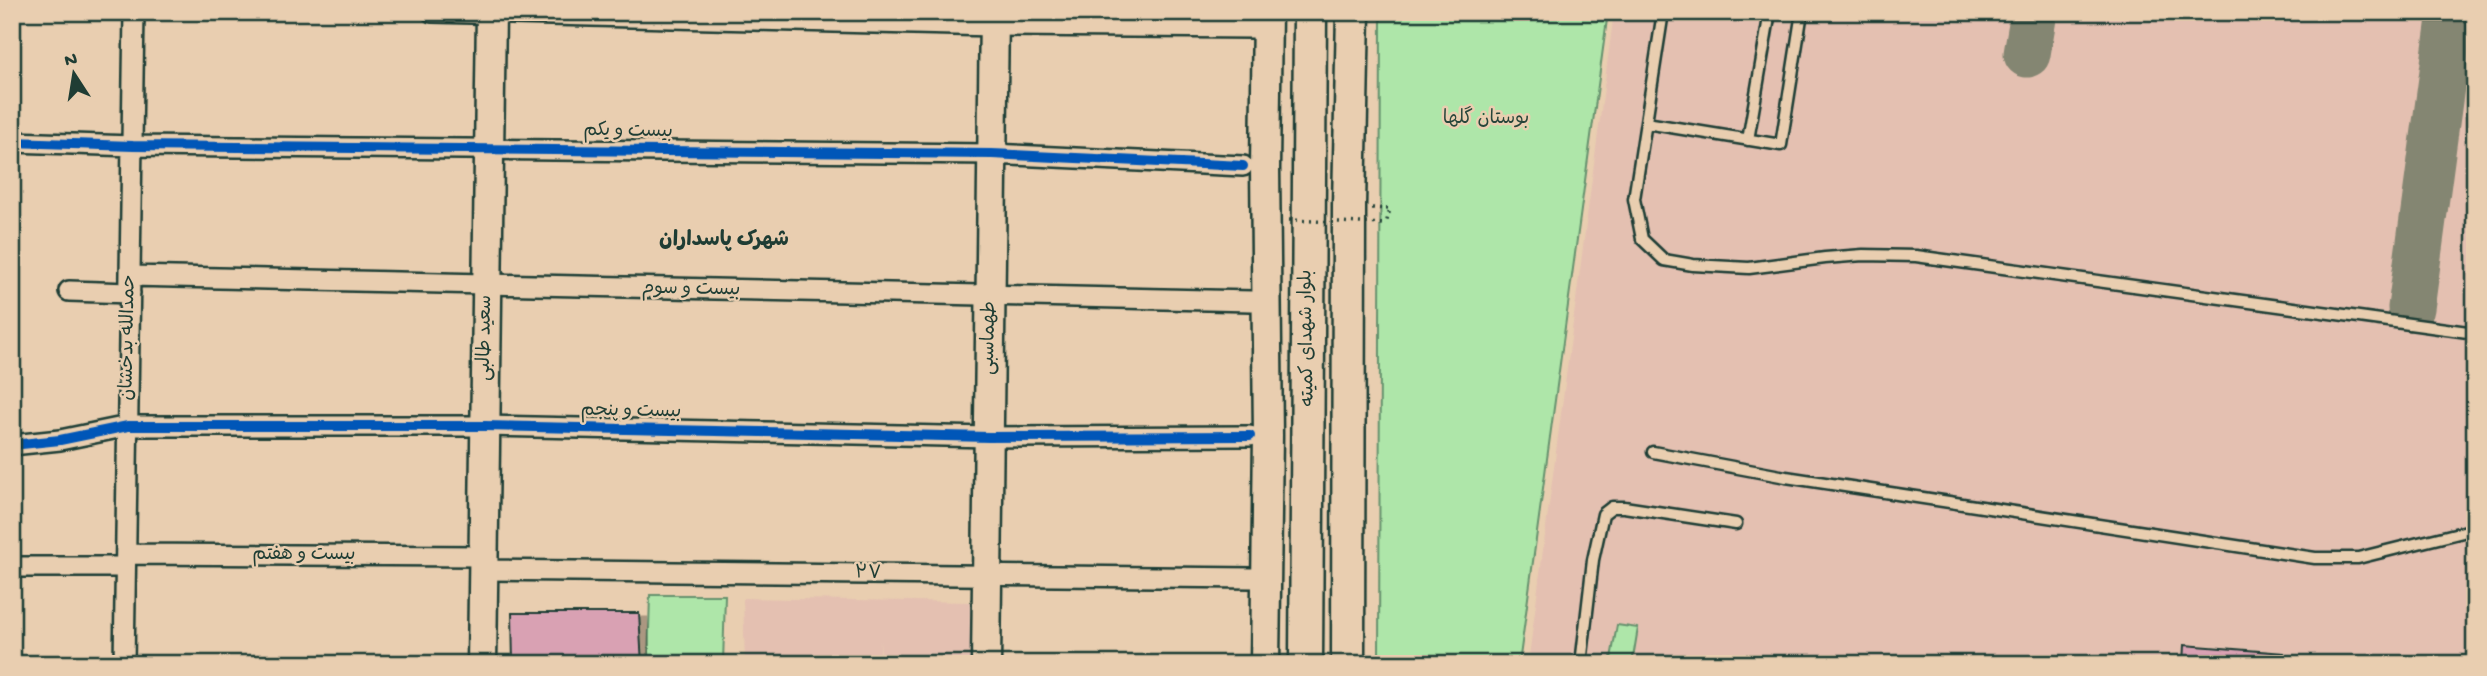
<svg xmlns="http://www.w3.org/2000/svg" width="2487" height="676" viewBox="0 0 2487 676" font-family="'Gochi Hand','Playpen Sans Arabic',sans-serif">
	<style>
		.built { fill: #e4c0b1 }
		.green { fill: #aee6a9; stroke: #66926e; stroke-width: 2 }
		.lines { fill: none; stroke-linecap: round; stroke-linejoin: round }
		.taxiway { stroke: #848672; stroke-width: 47 }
		.building { fill: #d9a1b3; stroke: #1f3d34; stroke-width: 2; filter: url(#shadow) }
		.lane-casing { stroke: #1f3d34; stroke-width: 15 }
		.street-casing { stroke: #1f3d34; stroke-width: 24 }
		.secondary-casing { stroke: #1f3d34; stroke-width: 33 }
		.primary-casing { stroke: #1f3d34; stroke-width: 37 }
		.path { stroke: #1f3d34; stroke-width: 3.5; stroke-dasharray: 2 5; stroke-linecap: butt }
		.lane { stroke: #e9ceb0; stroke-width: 10 }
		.street { stroke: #e9ceb0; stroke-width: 19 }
		.secondary { stroke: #e9ceb0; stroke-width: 28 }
		.primary { stroke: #e9ceb0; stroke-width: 32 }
		.path-bridge { stroke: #1f3d34; stroke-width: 3.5; stroke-dasharray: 2 5; stroke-linecap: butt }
		.cycleway-casing { stroke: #e9ceb0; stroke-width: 15 }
		.cycleway { stroke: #0057b8; stroke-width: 10 }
		.labels { text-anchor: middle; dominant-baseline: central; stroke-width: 5; stroke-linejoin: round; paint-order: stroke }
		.park-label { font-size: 19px; fill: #26453a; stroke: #e9ceb0 }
		.street-label { font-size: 19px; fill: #1f3d34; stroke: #e9ceb0 }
		.neighbourhood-label { font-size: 21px; font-weight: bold; fill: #1f3d34; stroke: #e9ceb0 }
	</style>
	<defs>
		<filter id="shadow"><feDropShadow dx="8" dy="4.5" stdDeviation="0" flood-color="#0004"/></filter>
	</defs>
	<rect width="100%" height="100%" fill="#e9ceb0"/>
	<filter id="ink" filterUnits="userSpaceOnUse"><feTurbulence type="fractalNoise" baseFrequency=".0143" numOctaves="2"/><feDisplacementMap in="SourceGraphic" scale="14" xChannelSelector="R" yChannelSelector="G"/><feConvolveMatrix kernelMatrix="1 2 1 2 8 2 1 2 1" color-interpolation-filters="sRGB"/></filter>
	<g filter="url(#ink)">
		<path class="built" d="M1614 12H2475V664H1528Z
			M743 598 971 602 970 664H881V642L879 664H745Z"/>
		<path class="green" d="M1381 12H1608L1519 664H1379Z
			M650 595H725L723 664H648Z
			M1617 625 1638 628 1632 664H1610Z"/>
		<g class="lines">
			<path class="taxiway" d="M2027 54 2034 12
				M2411 308 2451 12"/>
		</g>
		<path class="building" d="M512 613H639L642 664H513Z
			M2184 645 2284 653 2283 664H2183Z"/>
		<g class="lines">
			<defs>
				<path id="lane" d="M1663 12 1634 199 1642 239 1664 260 1693 265 1749 268 1825 258 1863 255 1916 256 2475 333
					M1646 123 1781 145 1802 12
					M1748 140 1770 12
					M1653 452 1786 477 2315 558H2358L2475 529
					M1581 664 1593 560 1603 514 1612 507H1624L1736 524"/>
				<path id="street" d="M432 12 993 26 1253 28
					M12 142 133 146 992 154 1243 166
					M130 276 1252 301
					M69 291 130 293
					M12 445 60 440 128 426H485L989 437 1250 436
					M126 554 483 556
					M12 567H125
					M483 570 1254 578
					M124 664 134 12"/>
				<path id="secondary" d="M482 664 491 12
					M986 664 994 12
					M1265 664 1268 435 1265 168 1267 12"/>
				<path id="primary" d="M1306 664 1310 12
					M1348 664 1349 206 1353 12"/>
			</defs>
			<use href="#lane" class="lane-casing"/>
			<use href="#street" class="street-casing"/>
			<use href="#secondary" class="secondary-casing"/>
			<use href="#primary" class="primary-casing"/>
			<path class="path" d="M1372 208 1390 209 1386 224"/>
			<use href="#lane" class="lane"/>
			<use href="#street" class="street"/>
			<use href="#secondary" class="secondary"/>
			<use href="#primary" class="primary"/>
			<path class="path-bridge" d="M1289 220 1386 224"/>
			<defs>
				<path id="cycleway" d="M12 142 133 146 992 154 1243 166
					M12 445 60 440 128 426H485L989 437 1250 436"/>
			</defs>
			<use href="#cycleway" class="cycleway-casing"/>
			<use href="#cycleway" class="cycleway"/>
		</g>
	</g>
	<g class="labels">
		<g class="park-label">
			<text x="1486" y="119">بوستان گلها</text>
		</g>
		<g class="street-label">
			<text transform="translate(628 132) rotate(1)">بیست و یکم</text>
			<text transform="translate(691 290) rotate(1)">بیست و سوم</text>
			<text transform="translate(129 338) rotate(-89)">حمدالله بدخشان</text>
			<text transform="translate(486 338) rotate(-89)">سعید طالبی</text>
			<text transform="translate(990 338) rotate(-89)">طهماسبی</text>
			<text transform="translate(1308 338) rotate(-91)">بلوار شهدای کمیته</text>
			<text transform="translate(631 412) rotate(1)">بیست و پنجم</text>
			<text x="304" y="555">بیست و هفتم</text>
			<text transform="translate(868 574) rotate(1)">۲۷</text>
		</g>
		<g class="neighbourhood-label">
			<text x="724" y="241">شهرک پاسداران</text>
		</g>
	</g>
	<rect width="2487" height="676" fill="none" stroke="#e9ceb0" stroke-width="42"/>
	<rect x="21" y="21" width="2445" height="634" fill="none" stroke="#1f3d34" stroke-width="2.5" filter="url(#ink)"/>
	<g transform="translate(74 74) rotate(348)" stroke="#e9ceb0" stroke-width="5" paint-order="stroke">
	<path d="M0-5L12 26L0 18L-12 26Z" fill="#1f3d34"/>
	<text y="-10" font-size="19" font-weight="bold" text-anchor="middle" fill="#1f3d34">N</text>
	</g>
</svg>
